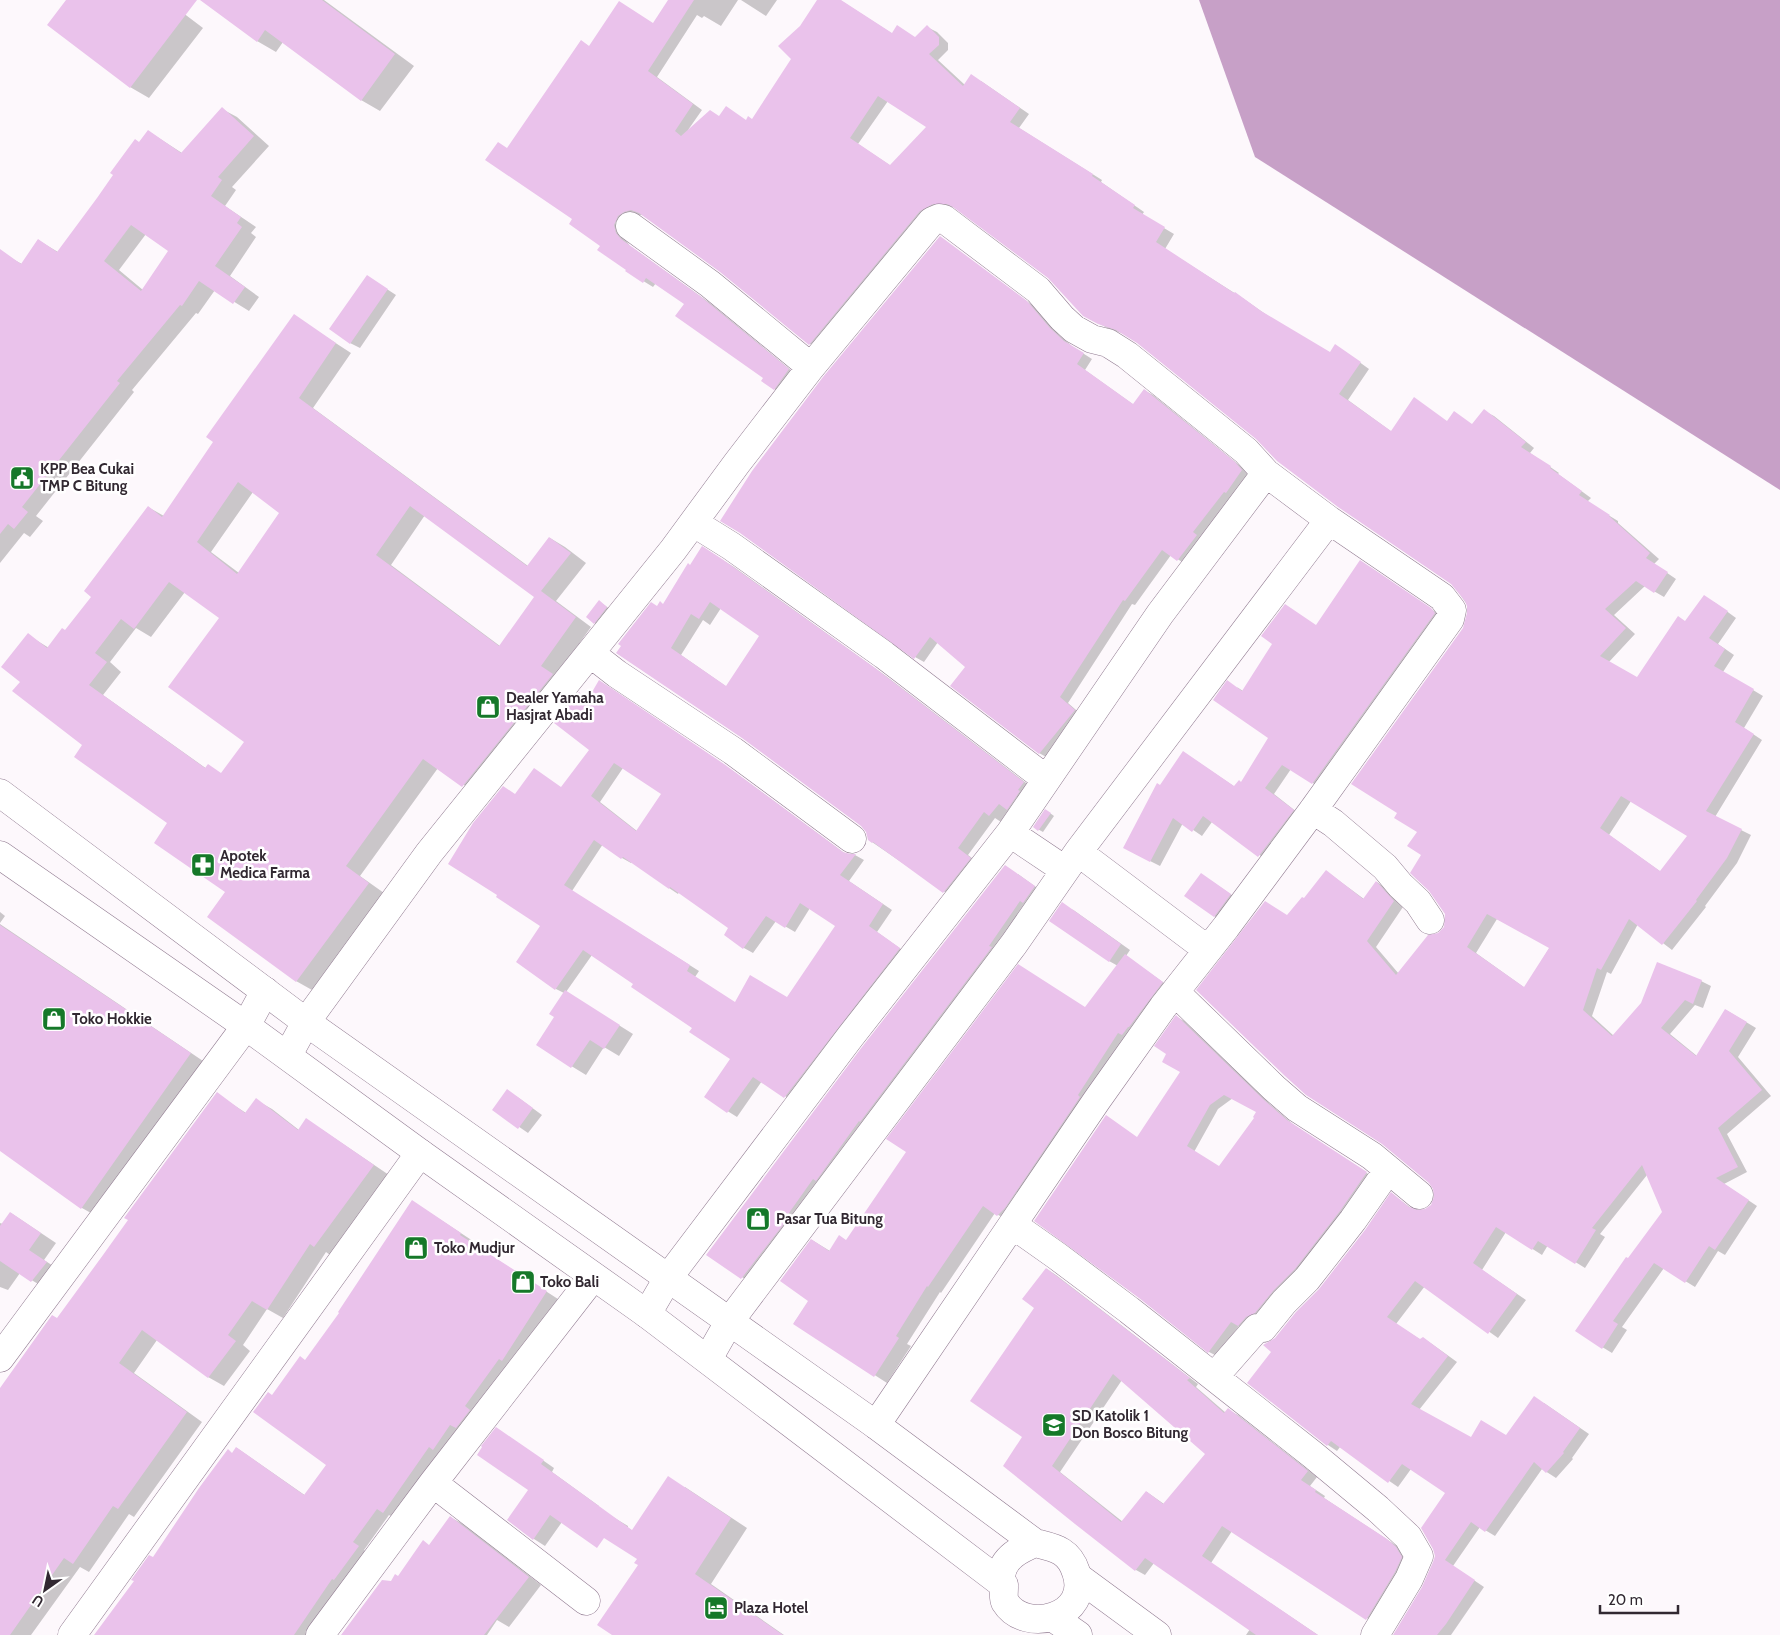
<svg xmlns="http://www.w3.org/2000/svg" width="1780" height="1635" viewBox="0 0 1780 1635" font-family="Cabin,sans-serif">
	<style>
		.water { fill: #c7a0c7 }
		.shadow { fill: #0003; fill-rule: evenodd }
		.building { fill: #eac2eb; fill-rule: evenodd }
		.lines { fill: none; stroke-linecap: round; stroke-linejoin: round }
		.minor-casing { stroke: #917b91; stroke-width: 29 }
		.highway-casing { stroke: #917b91; stroke-width: 29 }
		.minor { stroke: #fff; stroke-width: 28 }
		.highway { stroke: #fff; stroke-width: 28 }
		.labels { text-anchor: middle; dominant-baseline: central; stroke-width: 5; stroke-linejoin: round; paint-order: stroke }
		.poi-label { font-size: 15px; font-weight: bold; fill: #312831; stroke: #fff; text-anchor: start }
	</style>
	<rect width="100%" height="100%" fill="#fdf8fc"/>
	<path class="water" d="M1199 0H1780V490L1255 157Z"/>
	<path class="shadow" d="M68 0H166L203 28 149 98 130 87Z
		M202 0H324L414 66 380 111 361 100 283 42 276 52 257 41Z
		M669 0H738L721 26 704 16 702 18 697 15 657 77 702 110 688 130 720 117 746 121 753 120 792 59 801 26 819 0H840L905 42 916 38 927 27 937 32 948 43V50L938 60 965 85 981 81 1029 114 1019 128 1102 180 1101 182 1144 212 1142 215 1174 234 1165 249 1244 299 1271 318 1330 353 1344 351 1369 369 1348 400 1392 432 1448 421 1473 425 1484 411 1494 416 1534 448 1530 453 1559 473 1558 474 1591 498 1587 502 1618 521V523L1659 559 1654 564 1676 579 1664 597 1645 586 1614 615 1635 634 1608 663 1637 679 1686 622 1714 602 1736 618 1718 644 1734 655 1723 672 1763 696 1744 728 1762 740 1715 817 1751 835 1737 863 1705 906 1706 907 1672 950 1638 924 1611 974 1607 972 1592 1016 1614 1036 1701 981 1711 986 1703 1008 1695 1005 1670 1034 1697 1056 1726 1010 1756 1028 1738 1057 1771 1096 1727 1134 1747 1172 1724 1184 1757 1206 1725 1255 1718 1251 1695 1287 1664 1268 1622 1327 1627 1330 1612 1353 1576 1331 1663 1212 1647 1175 1600 1234 1605 1237 1585 1268 1548 1245 1542 1255 1506 1232 1482 1270 1526 1300 1498 1338 1425 1286 1396 1324 1421 1340 1423 1338 1432 1344 1457 1362 1419 1410 1471 1439 1507 1437 1544 1403 1589 1434 1572 1458 1573 1459 1556 1478 1542 1469 1495 1536 1480 1527 1453 1566 1484 1587 1451 1635H1395L1423 1588 1435 1563 1447 1492 1411 1469 1398 1487 1340 1447 1337 1451 1328 1445 1249 1383 1273 1352 1276 1339 1320 1289 1366 1230 1392 1194 1415 1211H1425L1432 1205 1436 1198 1435 1190 1287 917 1305 900 1326 871 1364 899 1377 882 1386 888 1403 907 1376 947 1399 974 1445 928 1447 913 1423 855 1418 831 1468 614V606L1452 583 1257 438 1138 342 1125 334 1109 329 1084 315 1048 277 960 210 953 207 943 208 819 349 810 344 721 271 646 217 642 215 634 216 625 239 630 246 710 303 798 376 784 394 774 389 765 377 686 303 656 283 653 287 627 271 628 270 574 219 508 149 581 41 590 47 654 25ZM888 101 928 127 891 166 858 144ZM1631 801 1689 836 1661 872 1609 835ZM1497 919 1550 947 1525 988 1476 953Z
		M741 0H777L766 16Z
		M222 109 237 117 269 146 232 187 236 190 225 206 256 227 251 233 256 237 230 276 259 297 249 311 215 290 198 314 196 313 132 390 134 392 36 516 43 521 30 537 24 533 0 563V266L7 256 22 264 38 240 58 252 148 131 182 153ZM146 234 170 251 143 290 119 270Z
		M940 237 1036 308 1059 335 1073 347 1092 359 1085 370 1134 405 1144 390 1153 395 1244 469 1250 476 1187 565 1171 555 1135 605 1132 604 1068 703 1083 716 1048 758 1039 753 967 667 938 642 924 662 915 657Z
		M376 282 396 295 360 348 350 343Z
		M294 316 351 353 313 408 528 566 550 538 565 547 586 563 556 601 591 627 556 676 479 795 438 768 360 876 384 893 312 990 296 981 227 892 169 823 84 744 22 681 28 635 49 648 66 632 93 596 148 507 164 516 215 442ZM253 492 281 513 239 573 211 552ZM425 515 536 596 500 646 391 565ZM185 592 221 618 246 742 222 774 207 769 103 695 121 672 110 662 136 628 151 637Z
		M713 554 734 567 886 676 1034 789 1001 822 995 818 968 855 981 865 955 899 869 840 867 832 862 826 743 737 617 653 657 607 664 605 690 566ZM721 608 761 636 727 687 681 655 703 620 710 625Z
		M1370 567 1440 615 1322 789 1291 769 1274 794 1302 816 1268 861 1212 822 1202 836 1183 823 1160 866 1134 853 1160 787 1192 758 1235 787 1242 783 1270 738 1237 687 1243 691 1316 626Z
		M603 604 611 610 599 625 594 623Z
		M609 687 733 771 847 855H855L864 860 849 881 892 910 877 932 908 954 794 1102 762 1081 737 1117 705 1097 732 1058 635 984 592 955 566 992 633 1034 619 1056 604 1047 586 1075 537 1045 556 1016 564 993 556 989 516 795 562 788 591 749 589 700ZM623 768 663 794 637 831 600 802ZM603 844 622 858 631 863 632 862 669 888 678 894 679 892 730 928 744 948 753 953 776 921 795 932 810 908 837 926 787 998 735 1003 695 977 699 971 572 891Z
		M1050 813 1054 816 1043 832 1034 827Z
		M1018 874 1047 895 755 1286 708 1254Z
		M1210 880 1239 900 1224 922 1214 916Z
		M1072 909 1130 950 1126 956 1174 990 1010 1222 995 1213 941 1293 940 1292 907 1344 911 1346 887 1383 794 1323 809 1301 812 1240 830 1251 846 1241 1086 1008 1118 966 1109 961Z
		M0 912 5 916 0 923Z
		M0 924 206 1063 98 1217 82 1208 0 1150Z
		M1177 1017 1184 1021 1271 1105 1295 1126 1374 1178 1246 1330 1239 1326 1217 1356 1209 1352 1138 1138 1181 1072 1168 1054ZM1233 1098 1258 1112 1256 1118 1219 1168 1194 1152 1218 1109Z
		M217 1094 246 1113 256 1100 272 1109 299 1130 321 1129 389 1175 330 1255 326 1252 283 1318 267 1309 243 1345 250 1351 224 1386 208 1377 157 1340 134 1373 202 1422 134 1517 129 1514 89 1572 80 1567 31 1635H0V1390L57 1320 129 1220Z
		M516 1096 542 1115 528 1133 493 1109Z
		M412 1201 473 1241 471 1243 558 1299 515 1367 396 1519 389 1515 364 1550 370 1554 310 1635H96L237 1448 306 1496 328 1465 273 1396 306 1361 340 1313Z
		M11 1213 56 1243 44 1260 61 1271 48 1290 20 1273 8 1290 0 1287V1223L3 1224Z
		M1047 1269 1056 1275 1198 1384 1196 1387 1226 1413 1228 1410 1238 1415 1317 1477 1310 1486 1325 1496 1324 1498 1397 1546 1405 1554 1376 1624 1232 1531 1211 1563 1318 1635H1246L1250 1629 1154 1563 1145 1575 1136 1570 1024 1437 1036 1308ZM1122 1380 1207 1454 1164 1504 1147 1492 1123 1522 1060 1472Z
		M508 1436 554 1468 552 1472 599 1506 579 1532 562 1522 545 1546 534 1539 508 1520 530 1490Z
		M685 1487 747 1528 711 1584 784 1635H614L639 1565V1558L613 1517 628 1526V1528L637 1534Z
		M450 1517 463 1524 541 1585 509 1627 497 1620 487 1635H343L391 1582 398 1578 430 1546Z"/>
	<path class="building" d="M66 0H197L130 88 47 25Z
		M200 0H322L395 54 361 101 265 30 257 42Z
		M668 0H694L648 71 693 104 675 131 681 136 710 110 719 116 726 106 746 120 748 116 752 119 791 59 778 46 800 26 817 0H841L892 33 897 25 915 37 927 25 939 37V45L929 54 963 86 971 74 1020 108 1010 122 1093 174 1092 176 1135 205 1133 208 1165 227 1156 242 1234 293 1235 292 1261 311 1330 352 1335 344 1361 362 1339 394 1391 431 1414 397 1447 421 1454 411 1472 424 1484 409 1526 442 1521 447 1551 466 1550 468 1582 491 1579 495 1610 515 1609 516 1650 553 1646 558 1668 572 1654 593 1636 581 1605 609 1626 628 1600 656 1637 677 1678 616 1685 621 1704 595 1728 611 1709 638 1725 649 1714 666 1754 689 1735 722 1754 734 1706 811 1742 829 1727 858 1696 900 1697 901 1662 945 1629 919 1601 970 1597 968 1583 1010 1612 1036 1641 1003 1657 962 1702 980 1693 1004 1685 1000 1661 1028 1696 1056 1725 1009 1747 1022 1729 1051 1762 1090 1718 1128 1738 1167 1716 1178 1749 1200 1715 1250 1709 1246 1685 1283 1654 1263 1613 1321 1618 1324 1602 1349 1575 1331 1626 1257 1628 1258 1662 1212 1642 1165 1592 1228 1596 1230 1575 1264 1538 1241 1532 1250 1496 1227 1473 1263 1517 1294 1488 1334 1415 1281 1387 1317 1420 1339 1423 1337 1448 1356 1411 1404 1471 1437 1481 1420 1506 1435 1534 1396 1580 1428 1563 1452 1564 1453 1546 1473 1534 1462 1485 1532 1471 1522 1445 1560 1475 1580 1446 1624 1437 1635H1393L1422 1587 1433 1562 1435 1556 1433 1549 1421 1528 1445 1493 1402 1464 1388 1483 1331 1441 1327 1446 1247 1383 1271 1352 1263 1345 1275 1338 1296 1312 1319 1289 1365 1230 1391 1192 1409 1207 1417 1210 1425 1209 1431 1205 1434 1197 1433 1189 1429 1183 1382 1144 1306 1095 1285 1076 1196 990 1265 901 1287 915 1302 897 1304 898 1326 870 1363 899 1376 881 1394 901 1367 941 1396 975 1428 935 1438 933 1444 927 1445 914 1429 891 1410 873 1421 855 1407 846 1417 832 1394 818 1397 813 1351 784 1463 628 1467 613V606L1465 601 1451 584 1338 507 1277 461 1256 439 1137 343 1116 330 1098 324 1083 316 1048 278 953 207 947 204H933L920 211 809 345 720 272 639 213 631 210 624 212 618 216 614 225 616 233 621 239 700 296 789 369 774 390 761 381 763 378 675 316 684 304 646 278 643 283 625 271 626 270 597 250 600 246 569 224 572 219 485 160 498 142 507 148 581 40 589 46 619 1 653 23ZM878 96 926 127 890 165 850 138ZM1621 796 1687 836 1660 871 1600 828ZM1487 914 1549 948 1524 987 1467 947Z
		M222 107 254 136 218 177 222 180 211 196 241 217 237 223 242 227 215 266 245 287 233 304 199 281 182 306 180 305 117 381 120 383 22 507 28 512 14 529 8 524 0 534V249L21 264 38 239 57 252 97 198 113 175 110 173 135 139 139 142 148 130 181 153ZM131 225 168 251 141 291 104 261Z
		M940 236 1027 301 1050 328 1064 341 1084 353 1077 364 1133 404 1144 389 1235 462 1242 470 1226 493 1224 492 1193 532 1197 535 1177 561 1162 550 1125 601 1123 600 1060 697 1075 710 1039 754 950 686 965 667 930 637 914 659 740 533 720 521 752 471 823 377Z
		M367 275 388 289 350 344 329 329Z
		M294 314 336 343 299 398 527 566 549 537 571 553 541 591 576 617 541 666 553 674 462 787 423 759 346 866 369 883 296 982 207 917 225 892 154 843 167 823 74 757 82 745 12 691 20 682 1 667 28 633 47 648 62 628 65 630 91 597 84 591 148 506 162 517 213 442 206 437ZM238 482 279 513 237 574 197 542ZM410 506 534 597 499 646 376 555ZM169 582 219 618 168 687 244 742 221 773 208 764 205 768 89 685 107 662 95 653 121 619 134 629Z
		M702 546 722 559 875 668 1024 782 1018 790 1020 791 1007 810 999 804 989 816 984 812 958 848 971 858 943 893 873 842 872 843 868 840 866 832 861 826 742 738 616 653 621 646 618 644 651 602 657 606 660 601 663 604 688 563 690 565ZM710 602 759 636 726 686 671 648 691 614 699 619Z
		M1360 560 1431 608 1435 613 1312 784 1282 765 1265 788 1294 810 1258 857 1203 816 1192 832 1173 818 1150 862 1123 848 1157 783 1160 785 1183 751 1234 786 1239 780 1241 782 1268 738 1213 700 1227 680 1242 691 1272 644 1261 636 1285 604 1316 625Z
		M599 600 607 607 594 624 586 617Z
		M599 680 724 764 843 852 850 854H856L840 875 883 904 869 926 900 948 784 1098 753 1077 727 1113 704 1097 730 1059 689 1032 692 1028 631 987 633 984 583 950 555 990 516 962 540 926 496 897 497 895 448 864 473 823 503 786 515 794 534 768 561 787 589 750 554 723 579 692 588 699ZM614 763 661 794 636 831 591 796ZM594 840 621 859 623 857 669 889 670 887 728 928 724 935 743 949 766 916 785 928 800 903 835 926 787 997 750 975 735 1002 687 971 690 965 564 885Z
		M1045 809 1051 813 1038 831 1033 827Z
		M1005 865 1035 886 1023 903 1020 901 989 946 992 947 860 1122 859 1121 816 1181 813 1179 784 1220 786 1221 741 1279 706 1255 862 1047Z
		M1201 873 1231 894 1214 917 1184 896Z
		M1062 902 1121 944 1109 962 1049 921Z
		M0 925 191 1053 81 1209 0 1151Z
		M1125 954 1163 982 1129 1027H1128L1122 1035 1118 1033 1078 1095 1080 1097 1005 1208 997 1216 983 1206 928 1287 927 1286 896 1336 899 1338 874 1377 793 1324 808 1301 780 1281 811 1239 829 1251 839 1235 846 1240 906 1152 886 1139 1018 964 1085 1007Z
		M565 990 620 1025 604 1049 590 1040 571 1068 536 1045 554 1017 549 1014Z
		M1176 1015 1263 1099 1287 1120 1367 1172 1340 1211 1295 1269 1273 1291 1255 1313 1246 1317 1238 1326 1231 1322 1208 1353 1139 1298 1034 1221 1106 1115 1137 1137 1180 1072 1162 1062 1166 1054 1154 1046ZM1224 1095 1256 1112 1253 1117 1254 1118 1219 1166 1187 1146 1210 1105Z
		M507 1089 533 1108 518 1129 492 1110Z
		M217 1092 245 1113 256 1098 298 1130 306 1118 374 1165 314 1247 310 1244 267 1310 252 1301 228 1335 236 1341 208 1378 142 1330 119 1363 187 1412 118 1509 113 1506 73 1564 64 1558 10 1635H0V1388L52 1315 57 1318 103 1255 128 1220 124 1218Z
		M412 1200 461 1233 460 1235 547 1291 502 1361 499 1359 465 1406 470 1410 456 1428 450 1425 433 1450 429 1447 383 1513 377 1509 353 1542 359 1546 334 1580 332 1579 294 1635H94L134 1581 131 1580 149 1555 153 1557 199 1488 228 1449 232 1453 236 1447 304 1495 326 1465 253 1412 268 1392 272 1395 300 1356 305 1360 339 1313 338 1312Z
		M10 1212 41 1233 29 1250 47 1262 31 1282 0 1261V1226Z
		M1046 1268 1190 1378 1187 1380 1224 1413 1228 1408 1308 1471 1301 1480 1316 1490 1315 1492 1387 1539 1396 1547 1402 1557 1395 1572 1366 1620 1222 1526 1202 1556 1318 1635H1256L1145 1558 1135 1571 1075 1524 1003 1466 1022 1437 970 1401 1034 1308 1022 1299ZM1113 1374 1205 1454 1163 1504 1146 1491 1121 1522 1052 1466Z
		M496 1427 544 1460 541 1464 632 1530 668 1476 731 1518 695 1574 783 1635H612L597 1625 638 1565 634 1563 637 1559 604 1538 597 1548 550 1515 533 1540 507 1520 528 1490 477 1455 482 1447 481 1446Z
		M450 1516 529 1577 484 1635H341L382 1580 391 1581 395 1574 398 1576 423 1540 429 1545Z"/>
	<g class="lines">
		<defs>
			<path id="minor" d="M630 226 710 284 811 367
				M694 523 731 546 884 655 1046 779
				M590 653 617 674 733 751 852 839
				M1313 810 1333 823 1385 867 1400 885 1418 902 1430 920
				M1010 833 1065 870
				M1078 852 1208 950
				M1175 992 1274 1088 1297 1108 1372 1156 1419 1195
				M288 1055 306 1022 429 853 673 550 737 463 811 367 932 221 939 218 944 219 1038 290 1062 318 1074 329 1092 339 1108 343 1127 355 1246 451 1266 473 1329 520 1078 852 1014 944 729 1322 708 1359
				M1013 1225 1057 1256 1129 1310 1313 1455 1378 1509 1408 1537 1419 1556 1409 1579 1375 1635
				M647 1314 668 1278 850 1037 1010 833 1160 614 1266 473
				M0 1358 246 1026 265 991
				M1214 1377 1257 1328H1263L1284 1302 1307 1279 1353 1220 1388 1170
				M876 1425 1097 1100 1163 1007 1226 927 1313 810 1450 619 1452 610 1442 597 1329 520
				M433 1483 586 1601
				M1078 1577 1157 1635
				M1055 1619 1078 1635
				M72 1635 420 1153
				M320 1635 433 1483 593 1277"/>
			<path id="highway" d="M0 793 306 1022 876 1425 1035 1543C1055 1548 1069 1550 1076 1572 1092 1617 1025 1635 1005 1602 1003 1598 1004 1592 1004 1587 1003 1583 1001 1579 1001 1576 1003 1557 1021 1549 1035 1543
				M0 855 246 1026 420 1153 647 1314 1004 1585"/>
		</defs>
		<use href="#minor" class="minor-casing"/>
		<use href="#highway" class="highway-casing"/>
		<use href="#minor" class="minor"/>
		<use href="#highway" class="highway"/>
	</g>
	<defs>
		<symbol id="civic-square" viewBox="-11 -11 22 22"><rect x="-9" y="-9" width="18" height="18" rx="4" fill="#157829" stroke="#fff"/><path d="M-.6-6.5H3V-4.5H.6V-3L4-1V1h2V6H-6V1h2V-1L-.6-3ZM-1.2 2.5V6h2.4V2.5Z" fill="#fff"/></symbol>
		<symbol id="shop-square" viewBox="-11 -11 22 22"><rect x="-9" y="-9" width="18" height="18" rx="4" fill="#157829" stroke="#fff"/><path d="M-5-2.5h2.3a2.7 3.5 0 0 1 5.4 0H5L5.5 6h-11ZM-1.5-2.5h3a1.5 2.3 0 0 0-3 0Z" fill="#fff"/></symbol>
		<symbol id="pharmacy-square" viewBox="-11 -11 22 22"><rect x="-9" y="-9" width="18" height="18" rx="4" fill="#157829" stroke="#fff"/><path d="M-2-6h4v4h4v4h-4v4h-4v-4h-4v-4h4Z" fill="#fff"/></symbol>
		<symbol id="school-square" viewBox="-11 -11 22 22"><rect x="-9" y="-9" width="18" height="18" rx="4" fill="#157829" stroke="#fff"/><path d="M0-5L7-2L0 1L-7-2ZM-4 1L0 2.5L4 1V4Q0 6-4 4Z" fill="#fff"/></symbol>
		<symbol id="hotel-square" viewBox="-11 -11 22 22"><rect x="-9" y="-9" width="18" height="18" rx="4" fill="#157829" stroke="#fff"/><path d="M-6-4.5h1.5V1H6V5H4.5V3h-9V5H-6ZM-4 0a1.8 1.8 0 1 1 3.6 0ZM.5 0V-2.5h3Q6-2.5 6 0Z" fill="#fff"/></symbol>
	</defs>
	<g fill-rule="evenodd">
		<use href="#civic-square" x="8" y="464" width="28" height="28"/>
		<use href="#shop-square" x="474" y="693" width="28" height="28"/>
		<use href="#pharmacy-square" x="189" y="851" width="28" height="28"/>
		<use href="#shop-square" x="40" y="1005" width="28" height="28"/>
		<use href="#shop-square" x="744" y="1205" width="28" height="28"/>
		<use href="#shop-square" x="402" y="1234" width="28" height="28"/>
		<use href="#shop-square" x="509" y="1268" width="28" height="28"/>
		<use href="#school-square" x="1040" y="1411" width="28" height="28"/>
		<use href="#hotel-square" x="702" y="1594" width="28" height="28"/>
	</g>
	<g class="labels">
		<g class="poi-label">
			<text x="40" y="469">KPP Bea Cukai<tspan x="40" dy="17">TMP C Bitung</tspan></text>
			<text x="506" y="698">Dealer Yamaha<tspan x="506" dy="17">Hasjrat Abadi</tspan></text>
			<text x="220" y="856">Apotek<tspan x="220" dy="17">Medica Farma</tspan></text>
			<text x="72" y="1019">Toko Hokkie</text>
			<text x="776" y="1219">Pasar Tua Bitung</text>
			<text x="434" y="1248">Toko Mudjur</text>
			<text x="540" y="1282">Toko Bali</text>
			<text x="1072" y="1416">SD Katolik 1<tspan x="1072" dy="17">Don Bosco Bitung</tspan></text>
			<text x="734" y="1608">Plaza Hotel</text>
		</g>
	</g>
	<g transform="translate(45 1590) rotate(213)" stroke="#ffffff" stroke-width="4" paint-order="stroke">
	<path d="M0-4L9 19L0 12L-9 19Z" fill="#312831"/>
	<text y="-8" font-size="14" font-weight="bold" text-anchor="middle" fill="#312831">U</text>
	</g>
	<path d="M1600 1605v8h78v-8" fill="none" stroke="#312831" stroke-width="2.5"/>
	<text x="1608" y="1605" font-size="15" fill="#312831" stroke="#ffffff" stroke-width="4" paint-order="stroke">20 m</text>
</svg>
